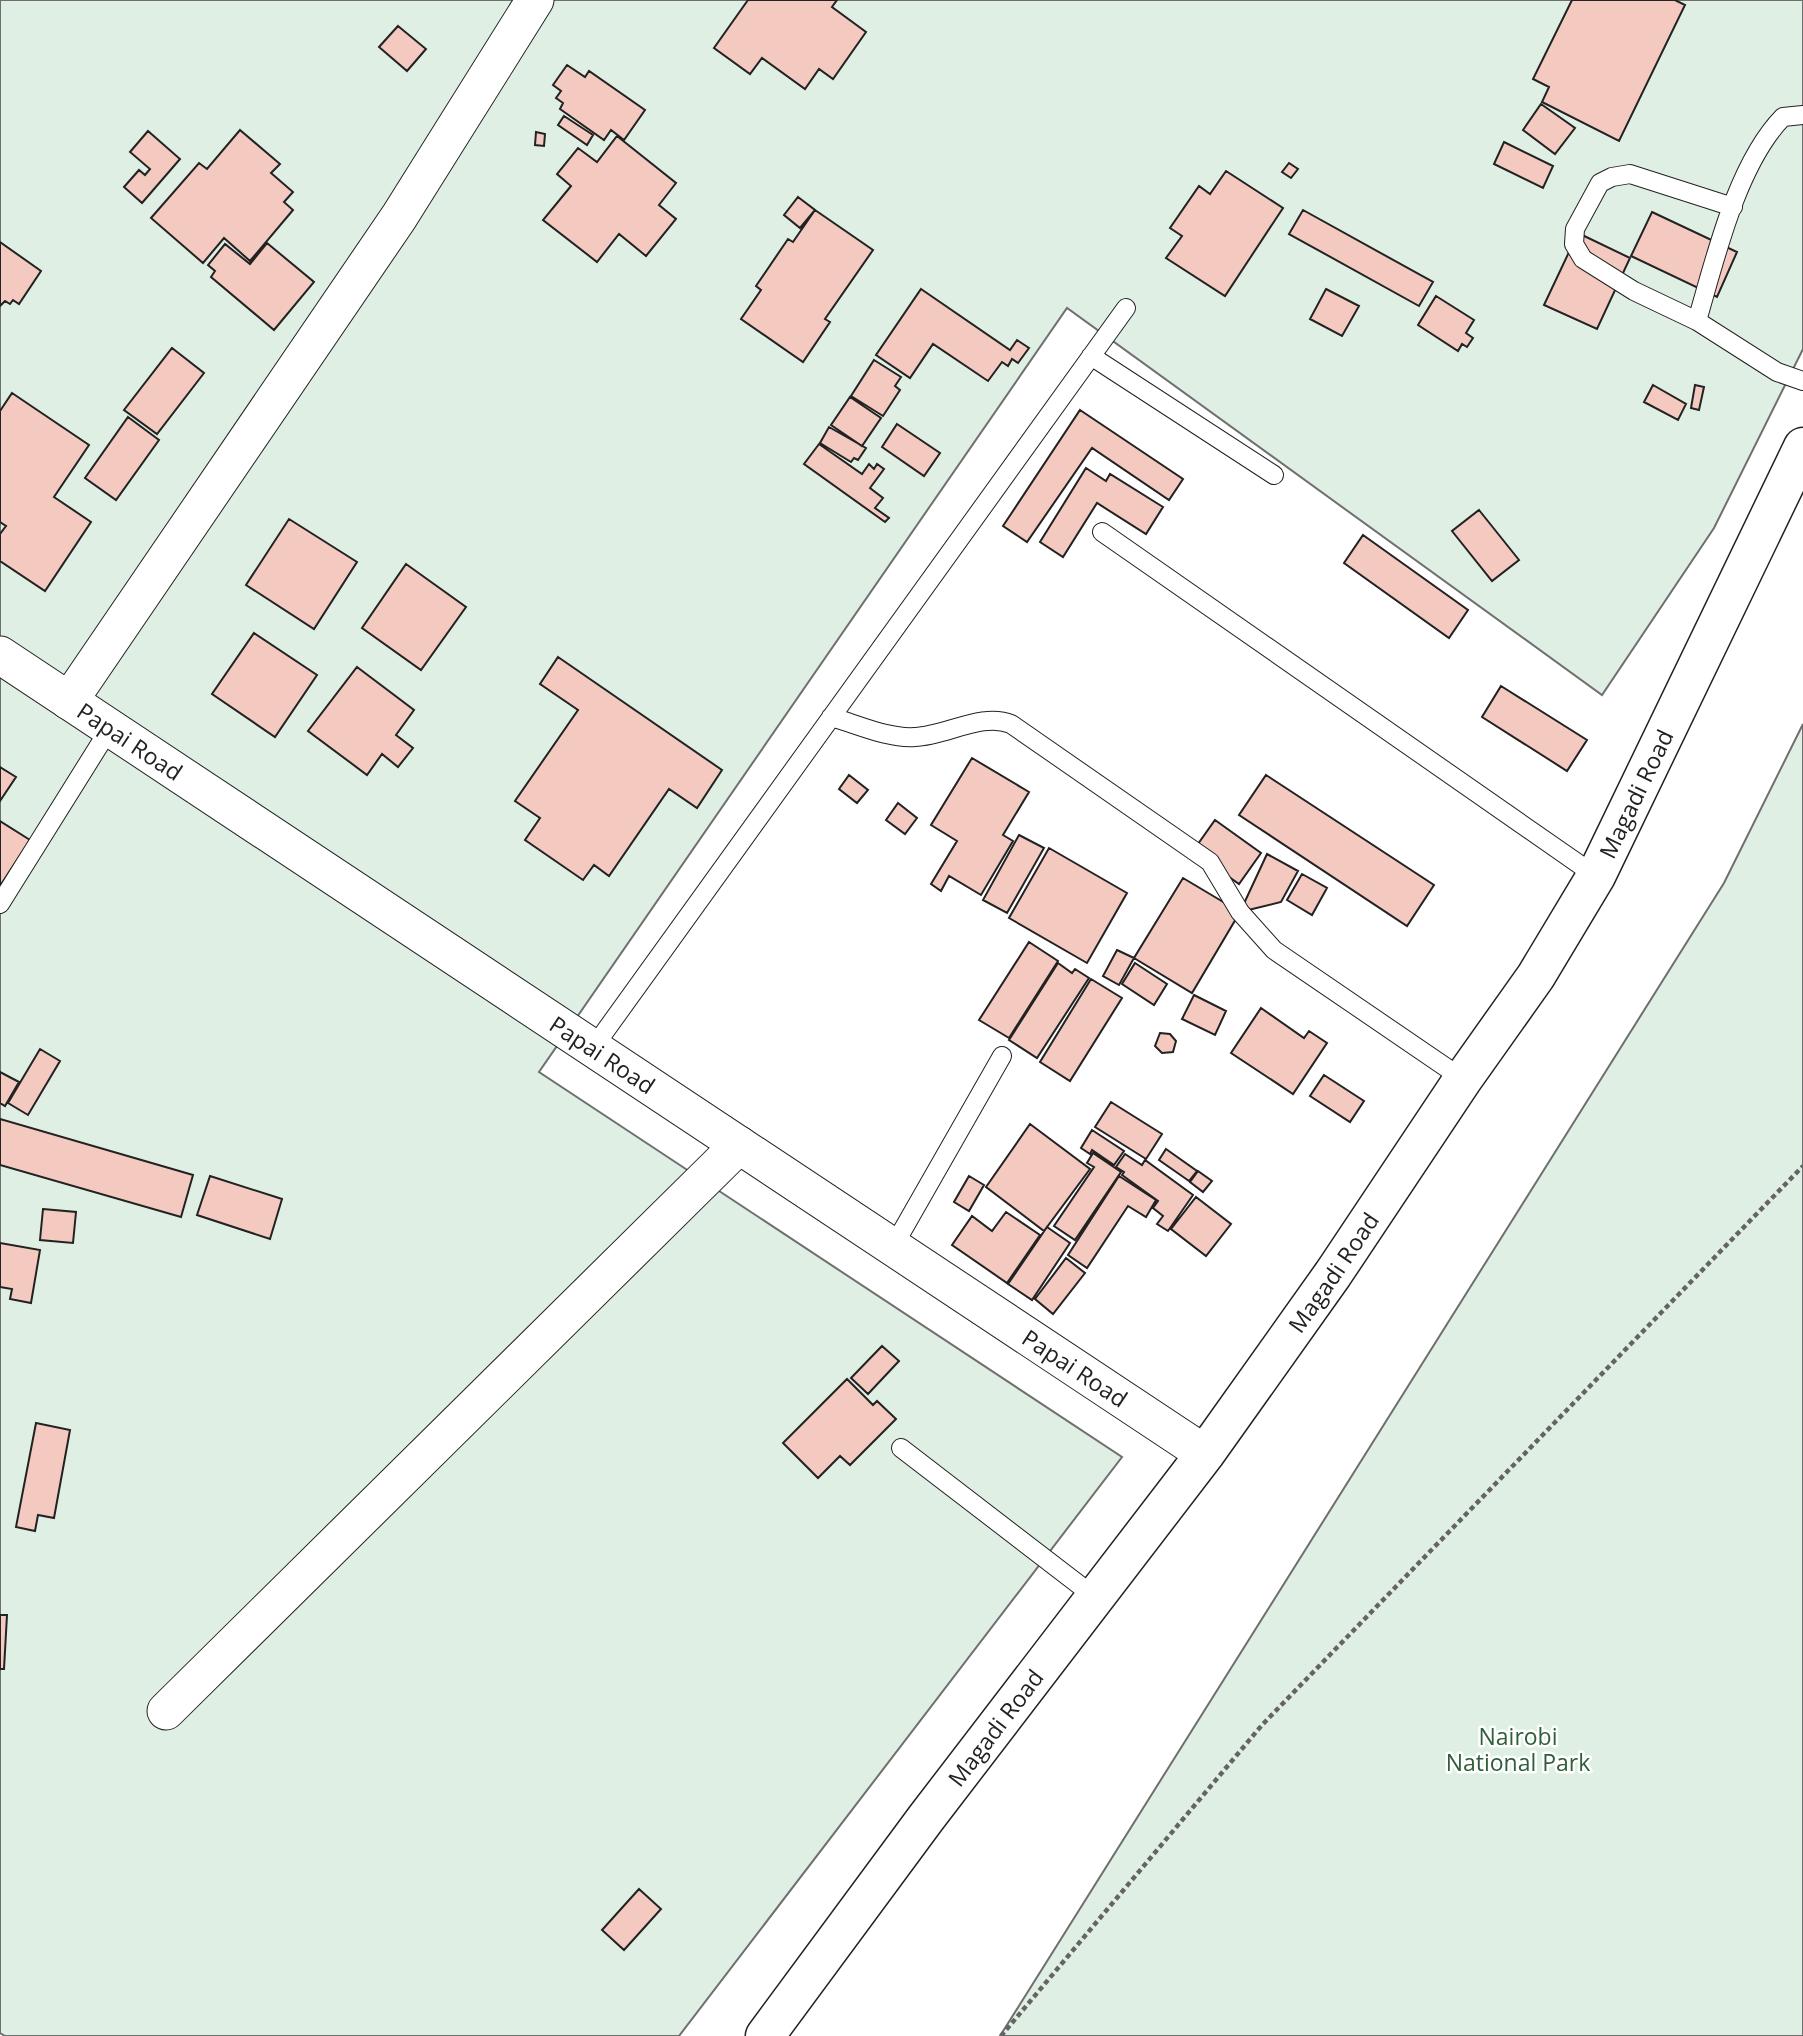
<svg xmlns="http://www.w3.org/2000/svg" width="1803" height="2036" viewBox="0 0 1803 2036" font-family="'Open Sans',sans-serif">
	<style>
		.green { fill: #e0efe3; stroke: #6f6f6f; stroke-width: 2 }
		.building { fill: #f3c9c0; stroke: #222; stroke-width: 2 }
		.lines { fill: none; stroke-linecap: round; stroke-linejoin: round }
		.lane-casing { stroke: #222; stroke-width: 20 }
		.street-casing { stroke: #222; stroke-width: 39 }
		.highway-casing { stroke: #222; stroke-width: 41 }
		.path { stroke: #646464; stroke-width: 4.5; stroke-dasharray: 5 3.5; stroke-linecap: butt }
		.lane { stroke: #fff; stroke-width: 18 }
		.street { stroke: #fff; stroke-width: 37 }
		.highway { stroke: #fff; stroke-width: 38 }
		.labels { text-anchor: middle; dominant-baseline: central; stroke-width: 5; stroke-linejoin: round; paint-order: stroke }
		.street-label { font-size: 23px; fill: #222; stroke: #fff }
		.park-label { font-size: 23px; fill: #2f5e38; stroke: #fff }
	</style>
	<rect width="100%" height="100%" fill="#fff"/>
	<path class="green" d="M0 0H1803V349L1714 528 1602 695 1067 308 539 1072 1122 1457 679 2036H5L0 2033Z
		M1803 724V2036H1000L1724 883Z"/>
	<path class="building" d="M748 0H837L832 7 866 32 833 79 819 69 805 89 762 58 750 74 714 48Z
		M1572 0H1675L1685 5 1619 141 1542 102 1549 87 1533 79Z
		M398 26 426 49 407 71 379 47Z
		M567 65 585 77 589 71 645 110 624 140 611 130 604 140 560 109 563 103 556 98 561 91 553 85Z
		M1541 104 1575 128 1555 154 1523 130Z
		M564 116 593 135 587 145 558 125Z
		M240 130 280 164 271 173 293 192 284 202 293 210 250 261 224 238 203 263 151 218 199 163 207 169Z
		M148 131 180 159 142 203 124 187 139 170 145 175 150 169 130 152Z
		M536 132 545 134 544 146 535 145Z
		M617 136 676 183 659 205 676 219 646 256 619 234 597 262 543 220 571 186 557 174 578 148 597 162Z
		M1504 142 1553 166 1543 188 1494 164Z
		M1289 163 1298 169 1291 178 1282 172Z
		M1226 171 1283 208 1225 296 1166 258 1182 236 1170 228 1199 186 1210 194Z
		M798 197 815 210 800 228 784 215Z
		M815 210 873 250 825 319 830 322 803 362 741 319 761 290 756 286 788 239 793 242Z
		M1303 210 1433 282 1419 306 1289 234Z
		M1652 212 1737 252 1717 297 1631 256Z
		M1578 233 1630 258 1597 329 1544 305Z
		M0 242 41 271 19 304 13 300 10 304 5 301 0 306Z
		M267 243 314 282 274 330 211 277 215 271 208 265 225 244 250 264Z
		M921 289 1010 350 1017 340 1029 348 1018 363 1012 359 1008 366 1002 362 988 381 933 344 910 378 876 355Z
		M1326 289 1359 306 1342 336 1310 319Z
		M1436 296 1474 320 1466 333 1473 338 1467 347 1462 344 1458 351 1418 325Z
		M172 348 204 373 157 434 124 410Z
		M874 360 901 377 895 386 900 390 883 416 851 396Z
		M1653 385 1686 404 1678 420 1644 402Z
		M1695 385 1704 387 1699 410 1691 408Z
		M12 393 89 445 54 497 91 522 45 591 0 561V534L6 526 0 522V411Z
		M850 397 881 418 862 446 831 425Z
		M1080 410 1183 479 1169 500 1092 448 1027 542 1003 526Z
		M128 417 159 440 116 500 85 478Z
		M897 424 940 453 924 476 882 447Z
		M829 427 866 448 858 460 854 458 851 462 820 443Z
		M819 444 862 474 869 464 874 469 877 464 884 469 870 488 883 498 875 508 889 518 885 522 804 464Z
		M1086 468 1106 481 1110 474 1163 507 1146 534 1097 503 1063 557 1040 542Z
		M1479 510 1519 560 1492 581 1452 531Z
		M289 519 357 562 314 629 246 585Z
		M1363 535 1468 610 1449 638 1344 563Z
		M406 564 466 607 421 670 362 628Z
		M254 633 317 675 275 737 212 694Z
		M558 657 722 770 697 808 669 789 609 876 594 865 583 880 525 840 540 818 515 801 578 710 540 684Z
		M357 667 414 710 396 735 413 748 398 767 382 754 367 775 308 731Z
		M1501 686 1587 740 1567 771 1482 717Z
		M972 758 1029 792 1003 835 1013 841 981 895 949 876 941 891 931 884 957 841 931 825Z
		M0 767 16 777 0 801Z
		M849 775 868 790 857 803 839 789Z
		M1266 775 1434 885 1407 926 1239 815Z
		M898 803 917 818 905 834 886 820Z
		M1215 820 1261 853 1239 884 1193 851Z
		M0 821 30 840 0 886Z
		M1019 835 1044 848 1007 913 983 900Z
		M1049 848 1127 893 1087 963 1009 918Z
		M1267 854 1298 871 1281 902 1240 912Z
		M1302 874 1327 888 1312 915 1287 900Z
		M1183 878 1240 912 1192 993 1134 958Z
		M1029 942 1058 961 1009 1038 979 1020Z
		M1117 950 1134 958 1119 985 1103 976Z
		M1058 963 1072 973 1075 969 1089 978 1037 1058 1009 1040Z
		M1135 963 1167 984 1154 1005 1122 984Z
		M1091 979 1122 998 1070 1081 1040 1062Z
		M1194 995 1226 1011 1215 1035 1182 1019Z
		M1261 1008 1304 1038 1309 1031 1327 1043 1293 1094 1231 1053Z
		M1160 1033 1170 1034 1176 1041 1173 1052 1162 1053 1155 1046Z
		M40 1049 60 1061 28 1115 8 1103Z
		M0 1072 19 1082 5 1106 0 1103Z
		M1324 1075 1364 1101 1350 1122 1310 1096Z
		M1111 1102 1162 1134 1146 1159 1095 1127Z
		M0 1119 193 1175 181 1217 0 1165Z
		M1030 1124 1090 1169 1044 1231 986 1187Z
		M1092 1130 1124 1151 1114 1165 1092 1150 1090 1154 1081 1148Z
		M1166 1149 1197 1171 1189 1181 1159 1160Z
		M1093 1153 1121 1172 1075 1240 1054 1226 1094 1167 1087 1163Z
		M1125 1154 1142 1165 1145 1160 1193 1195 1168 1231 1157 1224 1163 1216 1153 1208 1158 1201 1122 1175 1124 1172 1116 1167Z
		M1198 1171 1212 1181 1203 1192 1190 1182Z
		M210 1176 282 1199 270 1239 197 1215Z
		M969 1176 984 1185 969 1211 954 1202Z
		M1119 1176 1156 1200 1146 1217 1128 1206 1087 1268 1068 1255Z
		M1196 1197 1231 1224 1206 1256 1171 1229Z
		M43 1209 76 1212 73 1243 40 1240Z
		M1006 1212 1040 1235 1007 1283 952 1245 972 1216 992 1231Z
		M1047 1227 1070 1243 1032 1300 1008 1284Z
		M0 1243 40 1250 31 1303 10 1299 12 1289 0 1287Z
		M1066 1258 1085 1273 1053 1314 1035 1299Z
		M882 1346 899 1361 868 1394 851 1378Z
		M847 1379 873 1405 877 1401 896 1419 850 1465 840 1456 818 1478 783 1443Z
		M36 1423 70 1430 54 1518 38 1515 35 1531 16 1527Z
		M0 1615H7L4 1669H0Z
		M639 1889 661 1909 624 1950 602 1930Z"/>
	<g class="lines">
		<defs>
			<path id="lane" d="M1803 115 1783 117C1737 164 1715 259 1697 321L1777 372 1803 381
				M1697 321 1634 291 1583 259 1574 244 1575 229 1600 183 1612 177 1630 174 1733 207
				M1091 356 1274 475
				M1102 532 1596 876
				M831 717C857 724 888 739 915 737 946 736 982 712 1011 724L1210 862 1240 912 1274 950 1463 1079
				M0 904 110 728
				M593 1048 1126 308
				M893 1247 1002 1056
				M901 1448 1095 1597"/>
			<g id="street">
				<path id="s1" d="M0 655 1205 1454"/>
				<path d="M69 701 399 217 535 0"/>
				<path d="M166 1711 739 1145"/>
			</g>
			<g id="highway">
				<path id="s2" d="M765 2036 926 1818 1205 1454 1333 1274 1463 1079 1536 976 1596 876 1803 447"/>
			</g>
		</defs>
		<use href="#lane" class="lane-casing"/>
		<use href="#street" class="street-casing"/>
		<use href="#highway" class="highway-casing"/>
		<path class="path" d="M1001 2036 1262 1725 1803 1166"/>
		<use href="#lane" class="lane"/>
		<use href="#street" class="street"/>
		<use href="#highway" class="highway"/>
	</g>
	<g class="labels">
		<g class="street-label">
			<text stroke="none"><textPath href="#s1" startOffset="156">Papai Road</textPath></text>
			<text stroke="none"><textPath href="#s2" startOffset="1519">Magadi Road</textPath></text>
			<text stroke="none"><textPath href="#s1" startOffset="723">Papai Road</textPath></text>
			<text stroke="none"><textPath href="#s2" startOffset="952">Magadi Road</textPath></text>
			<text stroke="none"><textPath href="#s1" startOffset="1290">Papai Road</textPath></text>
			<text stroke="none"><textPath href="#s2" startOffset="385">Magadi Road</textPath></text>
		</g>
		<g class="park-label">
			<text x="1518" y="1736">Nairobi<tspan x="1518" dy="26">National Park</tspan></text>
		</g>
	</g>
</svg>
